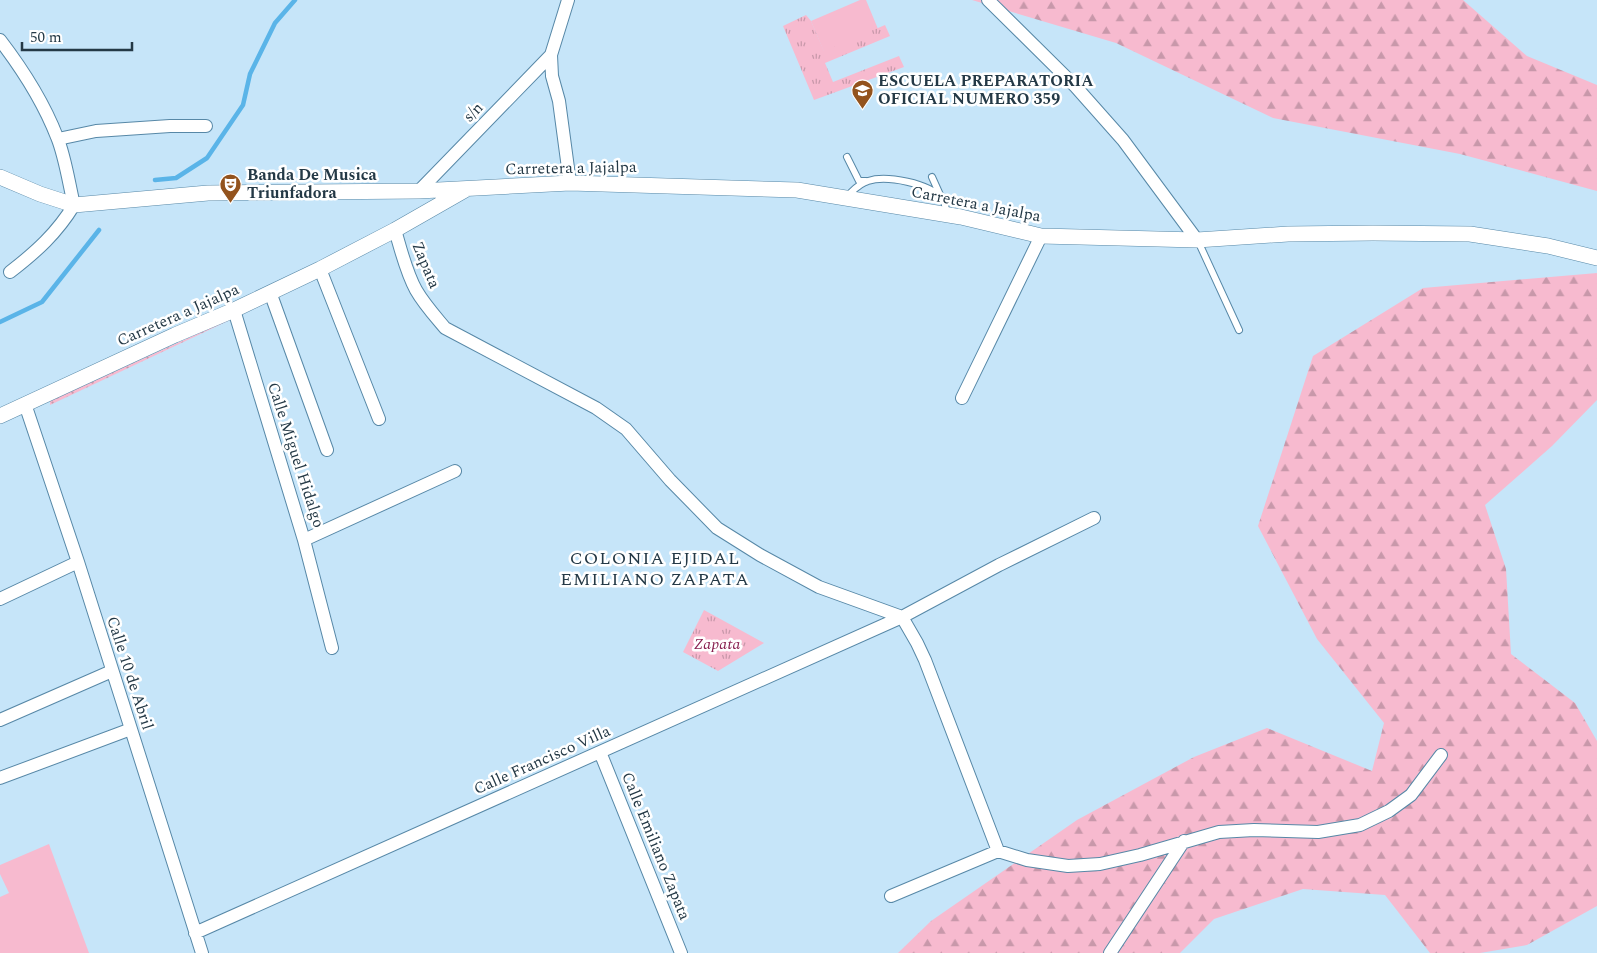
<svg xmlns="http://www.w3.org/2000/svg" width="1597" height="953" viewBox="0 0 1597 953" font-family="Spectral,serif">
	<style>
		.grass { fill: #f7bacf }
		.forest { fill: url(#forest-firs) }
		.park { fill: url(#park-tufts) }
		.garden { fill: url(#garden-dots) }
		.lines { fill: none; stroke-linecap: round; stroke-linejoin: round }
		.stream { stroke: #5ab4e8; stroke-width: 4.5 }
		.service-casing { stroke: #5788a7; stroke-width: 8 }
		.minor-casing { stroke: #5788a7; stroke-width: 14 }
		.tertiary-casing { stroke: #5788a7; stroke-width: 16 }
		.service { stroke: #fff; stroke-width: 6 }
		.minor { stroke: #fff; stroke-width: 12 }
		.tertiary { stroke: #fff; stroke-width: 15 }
		.labels { text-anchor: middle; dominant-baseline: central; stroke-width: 5; stroke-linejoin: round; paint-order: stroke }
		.poi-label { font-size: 16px; font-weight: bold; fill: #243946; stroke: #fff; text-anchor: start }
		.street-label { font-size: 16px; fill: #243946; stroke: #fff }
		.park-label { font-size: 16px; font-style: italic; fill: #892151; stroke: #fff }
		.neighbourhood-label { font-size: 18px; letter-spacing: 1px; fill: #243946; stroke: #fff }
	</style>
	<defs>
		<pattern id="forest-firs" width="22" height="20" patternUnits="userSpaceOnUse" patternTransform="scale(1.25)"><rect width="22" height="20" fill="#f7bacf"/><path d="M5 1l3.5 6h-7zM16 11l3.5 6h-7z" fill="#c898aa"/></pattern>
		<pattern id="park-tufts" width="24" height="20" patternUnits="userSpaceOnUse" patternTransform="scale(1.25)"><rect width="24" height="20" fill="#f7bacf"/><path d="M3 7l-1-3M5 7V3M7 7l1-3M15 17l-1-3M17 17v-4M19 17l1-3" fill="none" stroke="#c898aa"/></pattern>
		<pattern id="garden-dots" width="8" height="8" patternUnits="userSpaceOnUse" patternTransform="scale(1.25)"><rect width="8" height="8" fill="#f7bacf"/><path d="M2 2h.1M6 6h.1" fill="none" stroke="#c898aa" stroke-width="1.8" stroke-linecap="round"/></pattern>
	</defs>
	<rect width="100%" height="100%" fill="#c6e5f9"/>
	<path class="grass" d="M860 0H866L878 29 824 52 811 21Z
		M49 844 89 953H0V897L9 893 0 874V865Z"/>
	<path class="forest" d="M972 0H1463L1527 56 1597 85V191L1460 154 1273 118 1116 43Z
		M1597 273V400L1552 446 1485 505 1506 569 1511 654 1575 703 1597 741V906L1527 945 1480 953H1430L1385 895 1303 889 1214 919 1180 953H898L931 921 1077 820 1194 757 1267 728 1372 771 1384 723 1317 639 1258 526 1313 356 1423 288Z"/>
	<path class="park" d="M806 15 811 21 824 51 885 25 890 36 825 63 833 82 899 56 904 67 814 100 783 26Z
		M704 610 764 643 718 671 683 652Z"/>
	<path class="garden" d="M285 294 50 405V401Z"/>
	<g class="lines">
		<path class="stream" d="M155 180 176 178 207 158 243 105 250 74 275 23 295 0
			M0 322 42 302 99 230"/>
		<defs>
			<path id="service" d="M847 157 859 181H866
				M932 177 941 197
				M846 197C852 192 859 183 868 181 886 175 930 183 942 199 945 202 946 209 947 214
				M1198 241 1239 330"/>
			<path id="minor" d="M568 0 551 55 552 76 559 101 570 183
				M988 0 1076 87 1123 140 1197 240
				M0 40C23 70 43 101 57 137 65 156 69 184 74 205 57 233 36 252 10 272
				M58 139 96 131 170 126H206
				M419 191 551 55
				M395 230C401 250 406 272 416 290 424 304 435 316 445 328L596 408 626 429 670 480 717 528 760 555 819 587 902 617
				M320 269 379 419
				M270 292 327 450
				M234 310 304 540 332 648
				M962 398 1041 236
				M25 404 78 562 202 953
				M304 540 455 471
				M0 599 78 562
				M902 617 917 643 925 660 998 851
				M0 720 112 671
				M600 752 681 953
				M0 778 131 729
				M891 896 998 851 1027 860 1068 866 1100 864 1140 855 1219 832 1254 830 1318 832 1360 825 1389 811 1411 795 1441 755
				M195 933 902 617 999 565 1094 518
				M1110 953 1184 841"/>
			<path id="tertiary" d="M0 177 40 194 74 205 208 193 419 191 570 183 797 190 961 217 1041 236 1197 240 1288 234 1373 233 1470 234 1548 246 1597 258
				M0 416 175 335 234 310 320 269 395 230 465 190"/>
		</defs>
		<use href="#service" class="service-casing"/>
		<use href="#minor" class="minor-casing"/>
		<use href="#tertiary" class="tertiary-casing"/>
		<use href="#service" class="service"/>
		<use href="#minor" class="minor"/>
		<use href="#tertiary" class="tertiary"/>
	</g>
	<defs>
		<symbol id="school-pin" viewBox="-11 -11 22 30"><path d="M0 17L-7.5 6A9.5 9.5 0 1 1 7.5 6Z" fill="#93531d" stroke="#fff"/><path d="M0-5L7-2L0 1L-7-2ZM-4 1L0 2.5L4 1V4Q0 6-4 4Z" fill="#fff"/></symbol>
		<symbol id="theatre-pin" viewBox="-11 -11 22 30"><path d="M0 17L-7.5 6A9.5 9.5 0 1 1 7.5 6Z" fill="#93531d" stroke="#fff"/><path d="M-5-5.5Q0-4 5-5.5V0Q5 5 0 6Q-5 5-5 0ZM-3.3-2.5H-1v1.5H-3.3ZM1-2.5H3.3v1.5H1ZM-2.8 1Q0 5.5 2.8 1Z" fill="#fff"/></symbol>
	</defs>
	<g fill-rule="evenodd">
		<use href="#school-pin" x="850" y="78" width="25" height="34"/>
		<use href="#theatre-pin" x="218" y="172" width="25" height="34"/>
	</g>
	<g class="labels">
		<g class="poi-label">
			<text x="878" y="81">ESCUELA PREPARATORIA<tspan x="878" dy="18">OFICIAL NUMERO 359</tspan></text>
			<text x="247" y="175">Banda De Musica<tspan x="247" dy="18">Triunfadora</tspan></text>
		</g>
		<g class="street-label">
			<text transform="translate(473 112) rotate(-46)">s/n</text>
			<text transform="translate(571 168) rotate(-1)">Carretera a Jajalpa</text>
			<text transform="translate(976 204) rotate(11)">Carretera a Jajalpa</text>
			<text transform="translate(426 265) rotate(67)">Zapata</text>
			<text transform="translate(178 315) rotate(-24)">Carretera a Jajalpa</text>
			<text transform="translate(296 455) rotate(72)">Calle Miguel Hidalgo</text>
			<text transform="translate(130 673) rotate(72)">Calle 10 de Abril</text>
			<text transform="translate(542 760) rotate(-24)">Calle Francisco Villa</text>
			<text transform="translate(656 846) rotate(68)">Calle Emiliano Zapata</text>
		</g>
		<g class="park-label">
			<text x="717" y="644">Zapata</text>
		</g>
		<g class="neighbourhood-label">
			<text x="655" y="558">COLONIA EJIDAL<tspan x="655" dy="21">EMILIANO ZAPATA</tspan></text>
		</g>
	</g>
	<path d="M22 42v8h110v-8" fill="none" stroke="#243946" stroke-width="2.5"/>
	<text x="30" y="42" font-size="15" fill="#243946" stroke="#ffffff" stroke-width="4" paint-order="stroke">50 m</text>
</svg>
